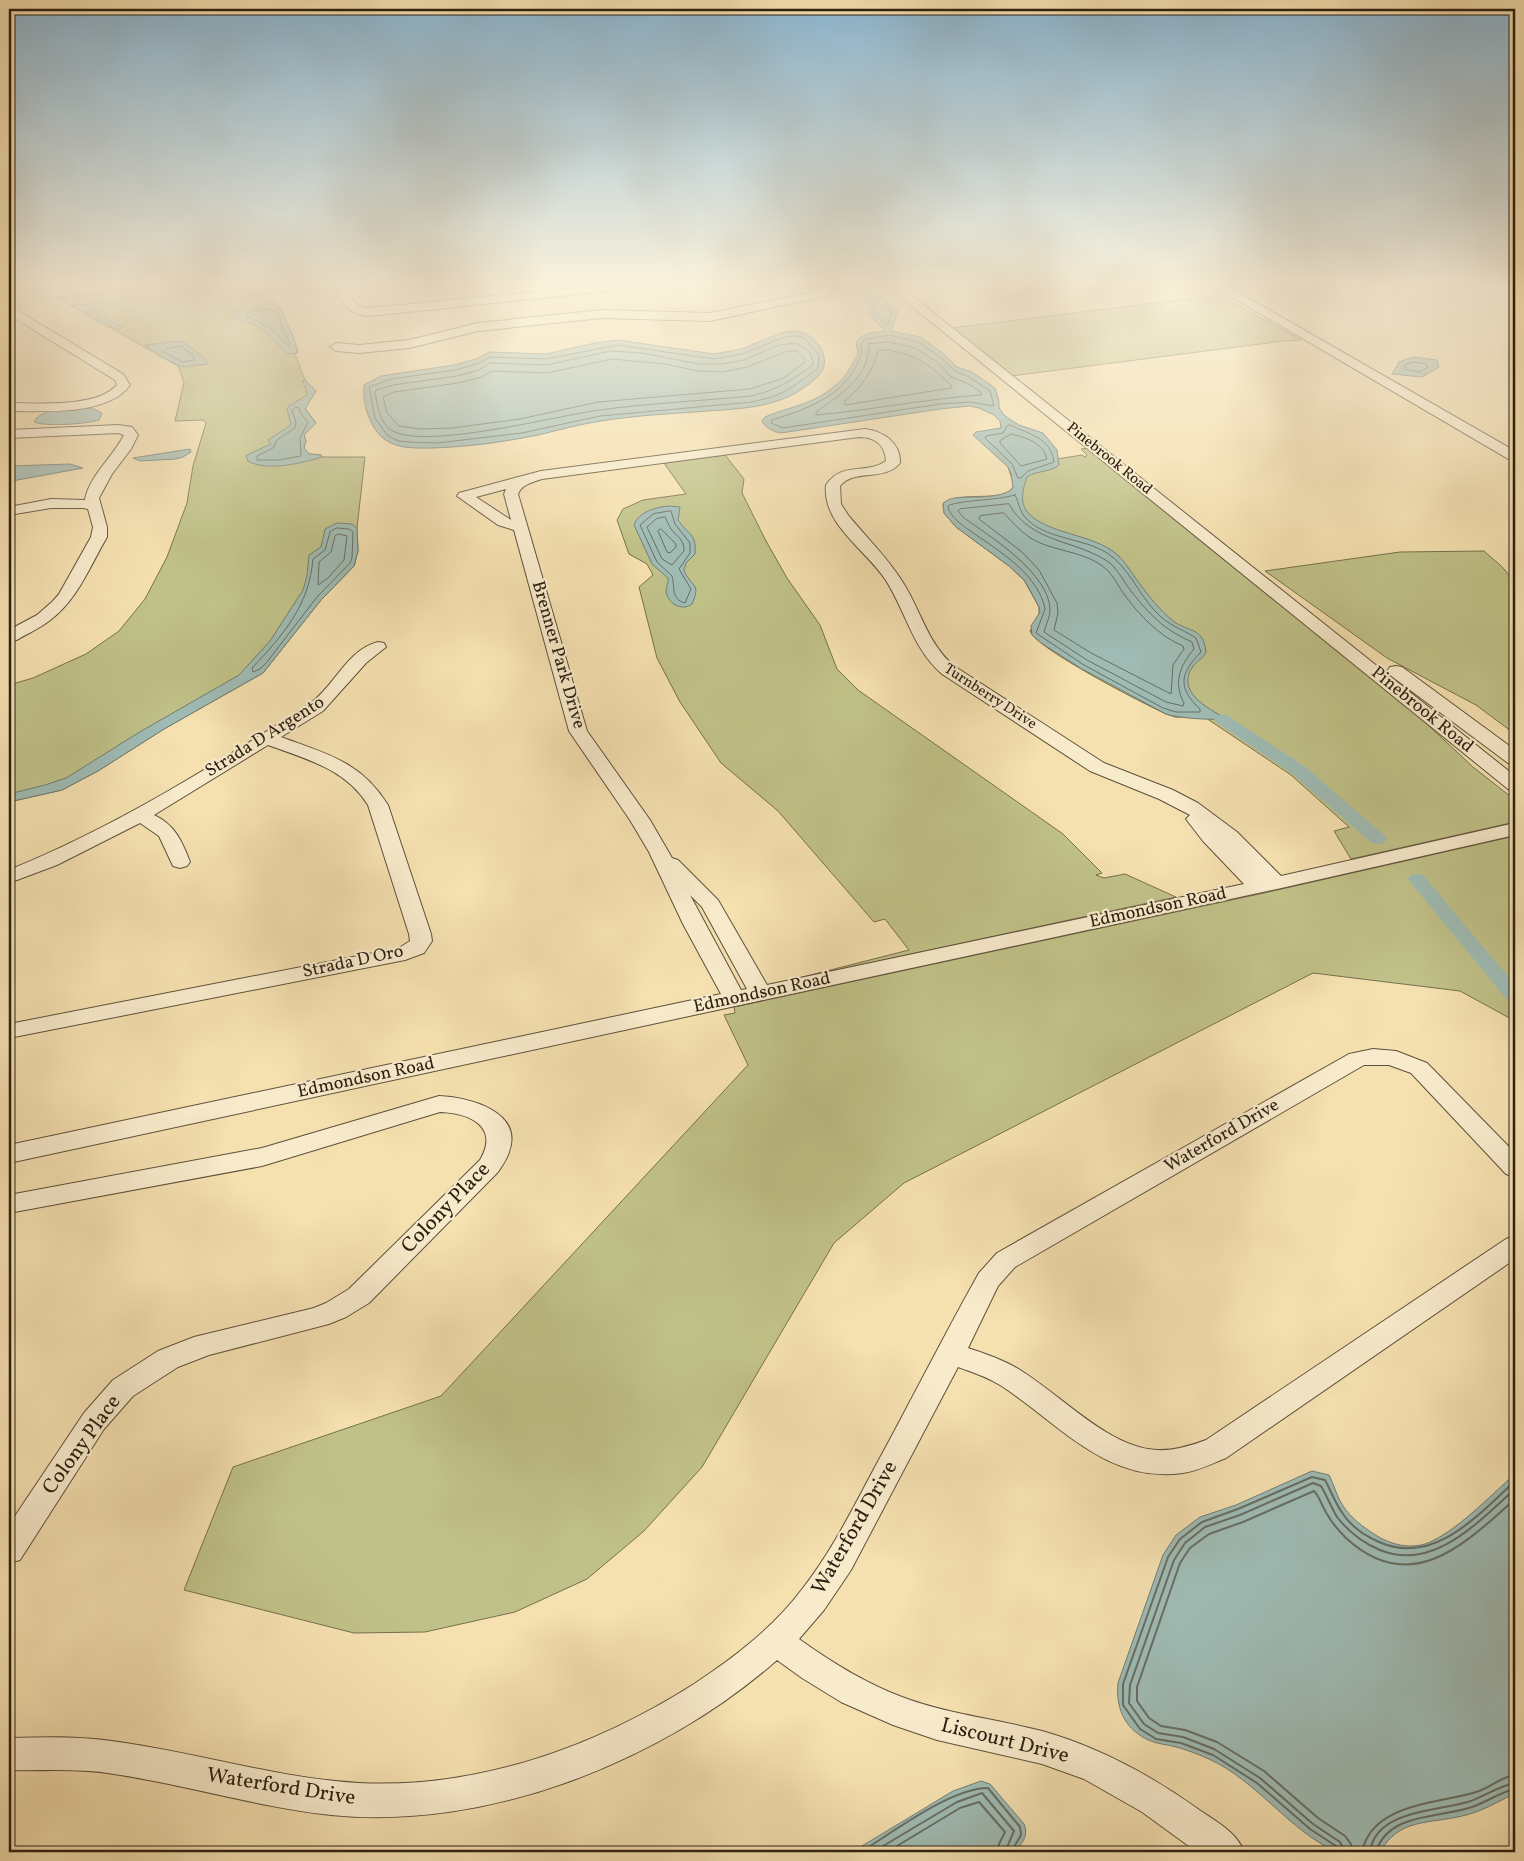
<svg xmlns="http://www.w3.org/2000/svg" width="1524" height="1861" viewBox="0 0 1524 1861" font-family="Vollkorn,serif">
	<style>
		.green { fill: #c0c188; stroke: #76704d }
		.water { fill: #9fbbb4; stroke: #717d73 }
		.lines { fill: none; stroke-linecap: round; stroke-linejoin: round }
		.shore-far1 { stroke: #666e63; stroke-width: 1 }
		.shore { stroke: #666e63; stroke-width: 2 }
		.canal { fill: #9fbbb4; fill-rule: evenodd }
		.minor-casing { stroke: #5e503a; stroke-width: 2 }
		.minor { fill: #f8ebcc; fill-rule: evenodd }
		.labels { text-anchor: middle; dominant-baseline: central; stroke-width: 4.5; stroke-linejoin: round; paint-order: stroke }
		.far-street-label { font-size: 15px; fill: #2c2012; stroke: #f8ebcc }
		.street-label { font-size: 18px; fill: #2c2012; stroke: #f8ebcc }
		.near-street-label { font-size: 21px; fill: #2c2012; stroke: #f8ebcc }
	</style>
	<rect width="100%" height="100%" fill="#f5e0b0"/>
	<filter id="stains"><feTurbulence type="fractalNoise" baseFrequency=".004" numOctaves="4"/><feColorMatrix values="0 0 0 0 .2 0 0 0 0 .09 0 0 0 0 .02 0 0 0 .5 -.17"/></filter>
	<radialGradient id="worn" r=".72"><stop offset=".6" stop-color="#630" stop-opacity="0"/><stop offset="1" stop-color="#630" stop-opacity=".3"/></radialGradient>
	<path class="green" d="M147 283H378L273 294V300L284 314 286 324 292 333 298 352 295 354 306 383 316 391 305 408 316 423 304 435 306 441 304 448 309 454 321 455 323 457H365L357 528 358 551 354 566 321 600 263 673 164 729 98 771 79 781 62 790 9 802V685L33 678 86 654 119 631 145 599 167 557 187 503 193 466 206 423 203 420 175 421 184 382 178 366 56 297 148 288Z
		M1220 295 1301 340 1284 341 1011 376 951 328Z
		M1089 448 1399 698 1473 767 1515 800V822L1351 859 1334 831 1349 827 1291 775 1206 718 1175 717 1166 714C1144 704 1035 648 1030 631L1039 616V607L1024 580 1009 566 956 527 944 513 943 504C958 489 1006 505 1014 485L1008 467 1082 455 1085 457 1087 455 1081 449Z
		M725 455 744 479 742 493 766 541 787 578 820 625 837 669 858 690 1063 834 1102 873 1096 875 1104 878 1125 874 1176 897 795 979 909 950 885 919 874 922 778 811 721 763 680 702 657 658 639 587 653 575 647 564 629 554 617 520 623 509 643 500 686 494 664 463Z
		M1484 551C1506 571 1518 575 1513 607L1515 609V734L1476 705 1387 658 1265 571 1400 552Z
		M1515 836V1021L1460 991 1313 973 904 1183 834 1243 702 1467 644 1531 587 1579 515 1612 425 1632 354 1633 184 1590 233 1467 441 1396 748 1065 724 1015 735 1013 734 1007 1264 893Z"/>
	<path class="water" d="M851 283H864L898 311 891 331 920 337 943 353 957 367 972 372 995 388 999 401V408L1005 416 1019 425 1043 433 1057 450 1059 465C1050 473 1037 470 1027 477 1023 489 1019 502 1028 513 1047 533 1087 534 1111 550 1125 559 1130 572 1140 584 1149 597 1161 611 1173 621 1189 633 1203 626 1206 652 1204 658 1197 661 1193 666 1175 692 1208 708 1225 718 1215 721 1177 718 1166 714L1082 669 1041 643 1032 635 1031 626 1040 612 1039 607 1030 590 1024 580 1009 566 956 527 944 513 943 503 950 499C967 495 1000 501 1013 488L1011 473 1008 467 973 435 976 432 1001 428 1000 421 994 415 979 408 970 406 940 409 781 433C774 432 765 428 762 421L765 417C796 404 818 405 844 377 850 370 853 361 858 354L856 342C864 332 872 333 885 331L868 314 870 308Z
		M125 300 95 312 122 327 119 330 102 324 72 306Z
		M273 300C279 305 298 344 297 353L287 354C278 345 271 335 261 328 251 322 239 322 231 315L232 312C243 304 265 312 273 300Z
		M784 332C790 331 797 330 803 333 816 337 829 355 823 369 819 379 801 390 792 395 761 410 728 409 695 412 664 414 632 416 601 421 580 424 559 430 538 435 504 442 467 447 432 448 419 448 404 449 391 443 371 434 362 405 364 385L381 376 454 365 476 359 489 352 546 354 595 343 618 340 714 354 741 349Z
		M182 341 203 357 208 364 182 367 159 356 145 345Z
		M1413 357 1437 360 1439 367 1422 377 1392 374 1399 362Z
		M305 380 316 391 305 409 316 423 304 435 306 441 304 448 309 454 321 455 322 457C303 463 266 472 248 461L246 456 249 454 271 444 268 440 291 425 287 409 289 406 307 395 306 389 302 381Z
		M92 408 102 413 99 420C87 424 45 427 34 422 40 407 77 408 92 408Z
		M190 449 191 452 183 457 176 459 140 461 133 458Z
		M70 464 83 468 12 481 10 487 9 501V466Z
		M669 506 680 507 678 520C687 534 697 533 695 554L686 563 684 570C690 587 702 582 692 604 682 612 667 603 666 591 666 586 669 583 668 578L652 564 634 525C638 512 656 507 669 506Z
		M337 523 352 524 357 528 358 551 354 566 321 600 263 673 164 729 98 771 79 781 62 790 9 802V794L45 785 66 778 138 733 239 675 270 641 303 590 307 576 309 555 321 547 325 529Z
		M1312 1471 1329 1475C1334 1485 1337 1497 1343 1506 1351 1518 1363 1527 1374 1534 1389 1544 1407 1549 1425 1544 1454 1534 1491 1495 1515 1474V1793C1498 1802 1481 1812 1462 1816 1429 1824 1399 1818 1380 1852 1370 1852 1344 1855 1335 1851 1290 1831 1257 1781 1209 1759 1200 1755 1190 1751 1180 1748 1163 1743 1152 1745 1137 1733 1121 1721 1116 1702 1118 1683L1163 1555 1176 1535 1200 1517 1236 1505Z
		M981 1781 990 1784 1024 1824C1029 1836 1022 1843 1015 1852H852L953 1791Z"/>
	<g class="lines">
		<path class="shore-far1" d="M873 299 892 313 888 324 879 318 872 301Z
			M271 309 280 316 281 325 290 343 289 346 270 328 247 316 248 313Z
			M889 335 918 342 940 357 955 371 969 377 990 391 994 406 970 402 940 404 783 428 771 423 772 420C803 410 837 399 854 370 859 361 863 354 861 344L864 340Z
			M798 336 805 339 819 355 818 368C792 388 784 395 752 402L600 416 522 433 437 443 409 442 398 441 387 435 375 418 369 387 391 379 455 370 477 364 490 357 546 359 618 345 714 359 742 354 785 337Z
			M889 342 915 348 936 361 951 377 967 383 981 392V395C926 399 871 410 816 415V412C841 394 869 378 869 344Z
			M793 343C805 345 813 353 813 365 791 381 777 390 751 396 701 401 650 403 600 410 559 415 423 451 391 430 379 422 378 406 375 393L376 390 393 385 457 376 479 370 490 363 547 365 611 351 642 353 699 364H722L744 360 776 346Z
			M181 346 194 357V360L182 362 164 352 166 349Z
			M889 350C920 357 928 364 951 385V388L845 405V401C861 387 873 372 878 351Z
			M788 351H797L805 359V362L784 378 750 389 598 402 520 419 452 428 420 429 399 426 387 413 383 397 394 392 458 383 482 377 492 371 547 373 612 359 665 364 698 371 723 372 747 367Z
			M1414 362 1426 364 1428 367 1420 372 1404 369 1405 365Z
			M296 407 299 408 301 414 308 422 300 438 301 456 279 460H257V456L273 448 277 440 295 428 296 422 292 411Z
			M1010 425C1029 434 1051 438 1054 462L1028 471 1021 478H1018L1012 464 985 438 986 436 1003 433 1007 426Z
			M1011 434C1026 438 1043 442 1047 459L1021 466 1000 443V441Z
			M1015 495C1019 502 1019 510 1024 516 1044 540 1082 537 1107 553 1128 566 1138 593 1155 611 1170 627 1179 627 1196 638L1201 652C1180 673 1177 688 1200 709V712H1176L1163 708 1084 665 1036 633 1045 609C1039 577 1004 554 979 537 967 528 954 522 948 508L949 505C971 499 993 501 1015 495Z
			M1009 504C1031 544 1076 539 1110 563 1118 570 1124 582 1131 591 1150 615 1163 629 1192 642L1194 649C1180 665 1173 683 1184 703L1183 706 1166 702 1087 660 1044 632C1046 624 1050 617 1050 610 1050 574 990 536 964 518L958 511 960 509Z
			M671 511 675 524 690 543V553L679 569 691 589 685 603C671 599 675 588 672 576L657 562 640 525 653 514Z
			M1004 513C1012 522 1019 530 1029 537 1051 552 1085 550 1106 569 1113 575 1118 586 1124 594 1139 615 1159 636 1183 646L1184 649 1173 665 1171 694 1091 653 1054 630 1058 613 1057 603 1039 570 1022 552 979 519 980 516Z
			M665 517C667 521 669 526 671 529 678 538 684 539 684 551L672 565 662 559 647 527 656 519Z
			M337 528 349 529 353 532 352 558 350 563 317 597 267 662 260 669 253 672 252 668C283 635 309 606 313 559L325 550 330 532Z
			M661 529 676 544V547L670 553 667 552 658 531Z
			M339 534 347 536 344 560 328 578 318 585 319 562 331 552 335 536Z"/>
		<path class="shore" d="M861 1852C893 1832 951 1788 988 1788L1020 1827 1021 1835 1011 1852
			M873 1852 957 1802 982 1793 1014 1831 1005 1852
			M887 1852 960 1808 979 1802 1005 1832 999 1844 998 1852
			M1338 1852 1336 1846 1310 1829 1257 1783 1213 1755 1181 1743 1156 1739 1140 1729 1123 1705V1684L1168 1557 1180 1539 1202 1522 1238 1509 1312 1477 1325 1480C1331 1491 1335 1503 1343 1514 1351 1526 1365 1536 1379 1542 1434 1566 1477 1516 1515 1481
			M1345 1852 1340 1842 1313 1824 1260 1778 1214 1749 1183 1737 1158 1733 1144 1724 1129 1703 1130 1685 1174 1560 1185 1543 1205 1527 1240 1515 1313 1483 1321 1486C1327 1496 1331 1507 1337 1517 1348 1531 1363 1543 1380 1550 1433 1572 1478 1522 1515 1489
			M1352 1852 1351 1844 1345 1836 1318 1818 1264 1771 1217 1742 1185 1730 1161 1726 1149 1718 1137 1701V1687L1180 1563 1190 1548 1209 1534 1243 1522 1314 1491C1320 1497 1322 1507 1327 1514 1332 1523 1339 1531 1346 1538 1411 1598 1465 1544 1515 1499
			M1362 1852C1372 1803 1438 1804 1476 1792 1490 1788 1500 1777 1515 1775
			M1370 1852C1375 1810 1438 1811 1468 1802 1484 1797 1498 1786 1515 1783
			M1376 1852C1388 1812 1441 1818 1472 1807 1487 1802 1500 1792 1515 1789"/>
		<path class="canal" d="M1222 714 1228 716 1303 765 1384 835 1387 839 1384 843 1378 844 1372 843 1291 773 1216 722 1214 719 1216 716Z
			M1417 874 1423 875 1515 985V1003L1508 1001 1411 883 1408 879 1411 875Z"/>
		<defs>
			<path id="minor" d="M9 283H22L20 285 9 287Z
				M625 283H663L657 286 369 316C350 315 344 306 336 290L342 287 346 288C352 298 355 308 369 308Z
				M816 283H829L834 288 826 296 710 321 602 318 478 331 409 348 359 353 336 351 330 347 336 343 359 345 409 340 478 323 602 310 710 313 818 291 821 288Z
				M883 283H896L1515 776V791L1508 789Z
				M1208 283H1222L1515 451V461L1510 460Z
				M13 302 17 303 20 312 123 374 130 385C108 416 44 411 9 411V403C39 403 96 408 117 385L115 380 11 316 9 303Z
				M118 425 132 427 138 435 131 449 112 474 99 498 107 527V537C90 566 77 601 49 621 39 629 26 634 15 641L9 642V630L37 615 53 601 59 594 91 537 93 527 88 509 83 508H51L9 515V507L51 499 85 500C89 476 113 457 124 435L118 433 9 438V430Z
				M865 429C883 431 901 443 900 463 885 482 855 468 840 486L841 504 848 515C866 537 887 557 902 581 921 610 927 643 954 666L1104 763 1173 790 1198 803 1237 832 1281 876 1515 823V835L1277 889 9 1163V1145L721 994 683 924 649 852 630 820 569 731 514 530 498 525 457 496 459 493 541 471ZM859 437C875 437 885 445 886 461 866 475 842 461 826 485 822 524 866 550 885 579 906 611 912 648 942 674L1090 771 1159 799 1190 815 1186 819 1203 841 1244 884 767 985 718 900 678 860 672 858 650 820 587 731 518 494C522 484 533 482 542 479ZM506 489 504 494 511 520 476 497ZM690 895 702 907 747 989 741 990Z
				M378 642 384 643 386 647 366 663 323 711 281 737C327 754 360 761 388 805L431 934 432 941 424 953 405 960 9 1038V1024L399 948 410 941 409 934 368 805C346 769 306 759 268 745L154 815C175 825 182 841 190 862L187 866 180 868 173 866 159 836 140 823 57 865 9 883V870C115 827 213 766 308 705 334 688 346 650 378 642Z
				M1396 666 1402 667 1515 750V765L1508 763 1390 675 1387 671 1390 667Z
				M1373 1049 1396 1051 1427 1063 1515 1153V1177L1506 1174 1411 1073 1389 1065H1364L1015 1267 998 1286 968 1348C986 1354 1004 1360 1020 1370 1061 1395 1109 1448 1157 1450 1174 1451 1190 1446 1206 1440L1506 1239 1515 1236V1259L1226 1458C1213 1463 1198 1471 1183 1473 1106 1484 1058 1422 1000 1385 987 1377 972 1372 958 1367L851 1570 824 1610 799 1639C831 1662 865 1683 902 1697 947 1714 996 1719 1042 1731 1099 1747 1150 1775 1198 1809 1215 1821 1237 1832 1244 1852H1197L1142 1812 1084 1779 1042 1764 937 1740 893 1725 841 1702 802 1678 777 1660C661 1762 486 1831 331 1815 257 1807 187 1785 114 1774 79 1768 44 1771 9 1770V1738C43 1737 78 1736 112 1741 195 1752 275 1778 359 1783 478 1789 595 1747 694 1684 735 1657 774 1627 803 1588 832 1551 853 1508 875 1467 910 1403 943 1337 979 1273L997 1253 1349 1054Z
				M439 1096C468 1097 524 1111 509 1152 507 1159 502 1166 498 1172L369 1303 346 1317 329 1324 209 1355 178 1367 133 1396 104 1429 20 1560 9 1563V1525L84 1413 113 1380 158 1351 194 1337 314 1308 326 1303 349 1289 480 1160C500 1126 469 1113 440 1112L262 1166 9 1213V1195L262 1148Z"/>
		</defs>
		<use href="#minor" class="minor-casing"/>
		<use href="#minor" class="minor"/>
	</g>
	<linearGradient id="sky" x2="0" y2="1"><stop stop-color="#8bb7d3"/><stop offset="0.52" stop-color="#faf1db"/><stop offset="1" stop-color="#faf1db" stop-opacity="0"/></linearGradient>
	<rect width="1524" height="543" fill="url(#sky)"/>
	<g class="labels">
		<g class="far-street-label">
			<text transform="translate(1109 459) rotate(39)">Pinebrook Road</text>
			<text transform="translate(990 697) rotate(33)">Turnberry Drive</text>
		</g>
		<g class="street-label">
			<text transform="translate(558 655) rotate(74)">Brenner Park Drive</text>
			<text transform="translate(1422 710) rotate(39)">Pinebrook Road</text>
			<text transform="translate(265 737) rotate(-32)">Strada D Argento</text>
			<text transform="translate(1158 908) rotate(-12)">Edmondson Road</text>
			<text transform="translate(353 962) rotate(-12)">Strada D Oro</text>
			<text transform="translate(762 993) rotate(-12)">Edmondson Road</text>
			<text transform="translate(366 1078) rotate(-12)">Edmondson Road</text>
			<text transform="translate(1222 1136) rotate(-30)">Waterford Drive</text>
		</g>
		<g class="near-street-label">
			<text transform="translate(446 1208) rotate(-46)">Colony Place</text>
			<text transform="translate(82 1445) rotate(-54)">Colony Place</text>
			<text transform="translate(855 1528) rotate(-60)">Waterford Drive</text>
			<text transform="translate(1005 1741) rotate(14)">Liscourt Drive</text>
			<text transform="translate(281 1787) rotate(9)">Waterford Drive</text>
		</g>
	</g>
	<rect width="1524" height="1861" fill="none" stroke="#f5e0b0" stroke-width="30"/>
	<rect x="10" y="10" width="1504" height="1841" fill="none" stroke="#2c2012" stroke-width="2.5"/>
	<rect x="15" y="15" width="1494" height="1831" fill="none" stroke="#2c2012"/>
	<rect width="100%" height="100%" filter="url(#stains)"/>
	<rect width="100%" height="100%" fill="url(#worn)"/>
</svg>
